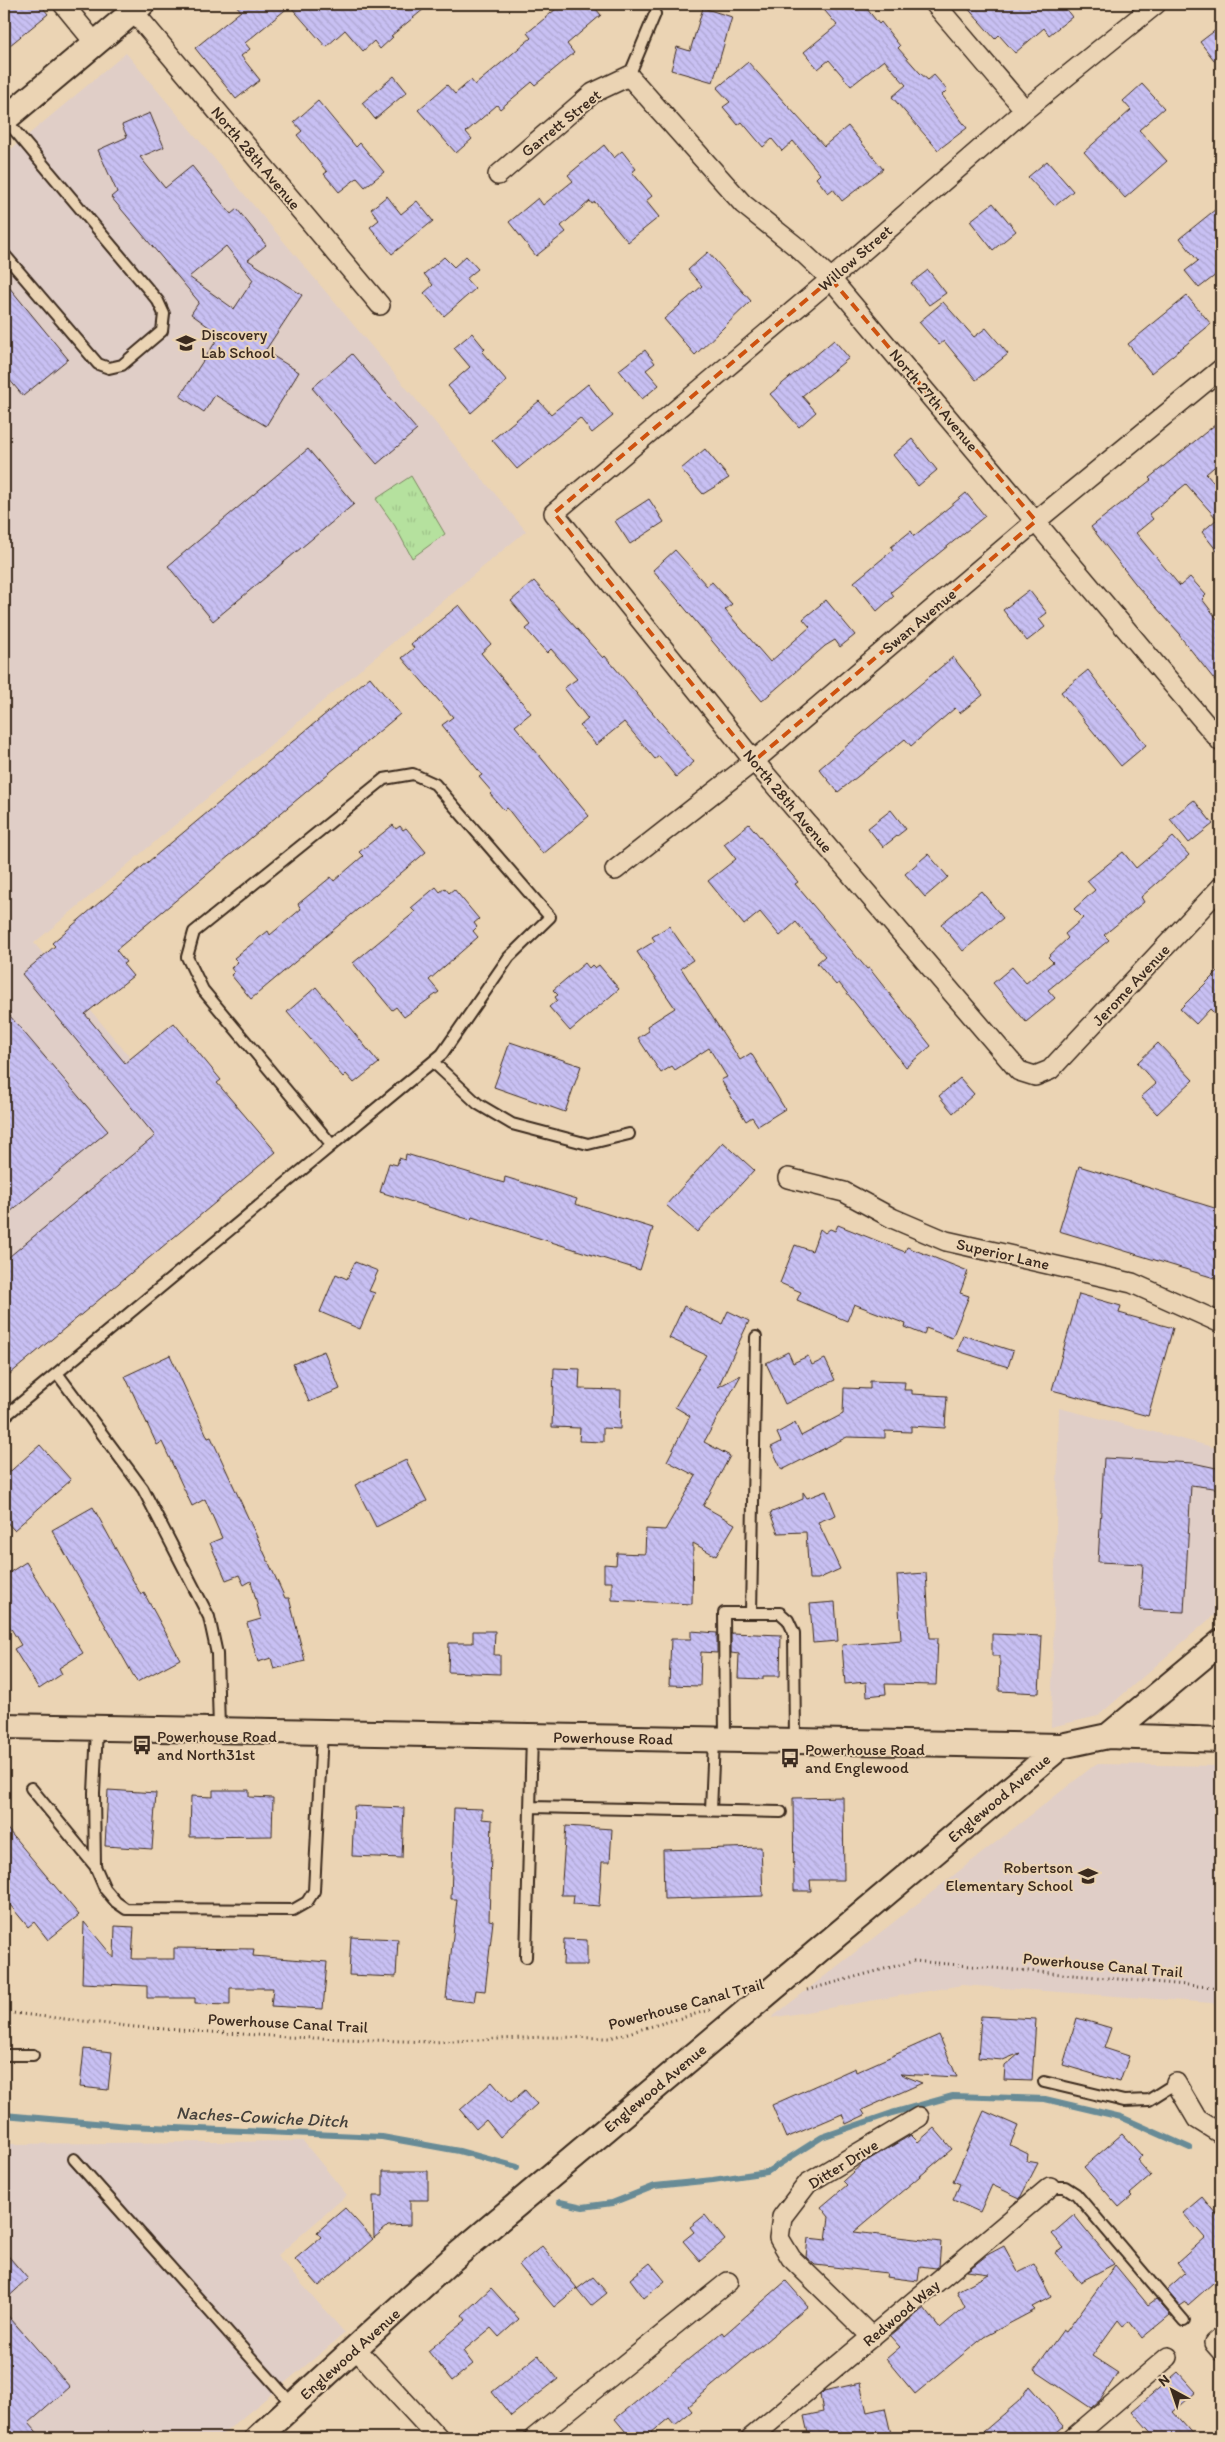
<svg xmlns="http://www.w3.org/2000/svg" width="1225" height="2442" viewBox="0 0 1225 2442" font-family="Itim,sans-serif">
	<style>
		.built { fill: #e0cec7 }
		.park { fill: url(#park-tufts); stroke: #78865e }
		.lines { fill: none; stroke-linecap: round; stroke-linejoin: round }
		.stream { stroke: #678b96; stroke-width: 6 }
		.building { fill: url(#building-back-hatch); stroke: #3b2a1e; fill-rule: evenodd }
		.service-casing { stroke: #3b2a1e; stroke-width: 14 }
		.minor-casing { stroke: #3b2a1e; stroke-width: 22 }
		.tertiary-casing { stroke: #3b2a1e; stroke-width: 28 }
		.path { stroke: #3b2a1e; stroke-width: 3; stroke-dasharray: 1 4; stroke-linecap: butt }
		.service { stroke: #ebd4b4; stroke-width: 10 }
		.minor { stroke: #ebd4b4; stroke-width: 19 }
		.tertiary { stroke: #ebd4b4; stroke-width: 24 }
		.marked { fill: none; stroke: #ce520f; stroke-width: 4; stroke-dasharray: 10 6; stroke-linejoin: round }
		.labels { text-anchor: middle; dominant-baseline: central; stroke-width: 4; stroke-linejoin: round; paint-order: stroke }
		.street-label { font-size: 16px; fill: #3b2a1e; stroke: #ebd4b4 }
		.poi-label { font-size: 16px; fill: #3b2a1e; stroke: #ebd4b4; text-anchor: start }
		.water-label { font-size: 18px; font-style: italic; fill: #46423c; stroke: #ebd4b4 }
	</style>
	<defs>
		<pattern id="park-tufts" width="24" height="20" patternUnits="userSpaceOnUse" patternTransform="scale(1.25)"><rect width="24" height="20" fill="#b5e19e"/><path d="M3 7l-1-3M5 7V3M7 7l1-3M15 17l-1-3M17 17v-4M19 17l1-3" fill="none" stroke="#9dc188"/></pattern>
		<pattern id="building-back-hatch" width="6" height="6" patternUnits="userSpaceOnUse" patternTransform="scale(1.25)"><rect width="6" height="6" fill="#c8c0f3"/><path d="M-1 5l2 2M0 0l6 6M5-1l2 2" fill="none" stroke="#ada5d0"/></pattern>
	</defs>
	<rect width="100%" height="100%" fill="#ebd4b4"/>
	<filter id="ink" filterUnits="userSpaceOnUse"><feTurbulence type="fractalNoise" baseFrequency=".02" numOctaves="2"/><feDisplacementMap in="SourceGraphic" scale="10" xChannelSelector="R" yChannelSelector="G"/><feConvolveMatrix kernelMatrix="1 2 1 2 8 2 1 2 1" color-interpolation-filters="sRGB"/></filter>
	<g filter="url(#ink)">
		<path class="built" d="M126 53 526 531 34 943 202 1143 4 1309V155Z
			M1059 1408 1221 1449V1609L1098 1716 1051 1727Z
			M1096 1764 1221 1766V2007L1212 2003 962 1985 771 2018Z
			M303 2141 347 2195 277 2256 345 2333 218 2438H4V2144Z"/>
		<path class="park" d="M411 476 445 534 412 558 395 526 376 499Z"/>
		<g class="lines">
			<path class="stream" d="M4 2115 129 2126 382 2137 459 2151 517 2167
				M560 2202 583 2207 612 2203 655 2186 713 2180 767 2172 822 2137 892 2113 953 2096 1045 2099 1121 2117 1190 2148"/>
		</g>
		<path class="building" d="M11 4H40L48 14 4 50V10Z
			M235 4H430L391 36 393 37 380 49 374 41 363 51 345 30 326 47 290 6 245 43 250 49 241 56 260 80 236 99 195 48 241 11Z
			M562 4H592L601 15 567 44 574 53 535 85 532 82 500 109 497 105 466 132 472 139 456 153 418 110 447 85 455 94 471 80 475 85 531 38 527 33Z
			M819 4H863L879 24 881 22 900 46 898 48 920 73 928 80 934 75 947 90 942 95 967 128 938 150 892 97 906 85 884 60 851 86 829 60 818 69 804 52 837 25Z
			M964 4H1062L1072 17 1049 35 1044 28 1015 53 999 35 995 39Z
			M703 8 732 17 713 82 671 70 677 47 690 51Z
			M1221 26V69L1200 42Z
			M748 62 824 146 848 126 883 169 842 201 833 189 828 193 816 178 820 174 793 141 782 151 772 139 763 147 742 122 738 125 723 107 730 102 717 88Z
			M394 76 407 92 375 119 362 103Z
			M1142 84 1164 108 1139 130 1167 161 1125 198 1084 152 1131 110 1123 101Z
			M318 101 356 147 360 143 384 172 365 187 357 178 339 192 324 174 327 172 297 135 302 131 294 122Z
			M150 113 164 147 140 157 165 188 192 166 231 214 237 209 266 245 248 260 302 295 265 351 299 372 266 426 215 395 204 412 180 396 220 335 191 314 199 302 111 197 117 192 98 150 127 137 122 125ZM226 246 253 280 234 309 189 277Z
			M604 145 614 158 622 151 636 169 632 172 652 196 646 201 659 217 628 242 595 202 592 204 590 201 561 226 566 232 536 256 509 222 538 198 543 205 573 181 568 175Z
			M1047 161 1073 191 1055 206 1028 177Z
			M387 196 401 214 417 201 433 221 392 254 370 227 379 220 371 209Z
			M993 203 1016 231 993 250 970 221Z
			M1221 205V271L1199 288 1185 271 1198 261 1180 238Z
			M708 252 751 301 695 355 664 319 702 286 688 270Z
			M466 256 478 269 466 279 475 289 444 316 424 293 433 285 424 274 444 257 454 267Z
			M928 270 946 293 929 305 911 283Z
			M4 281 68 359 23 396 4 373Z
			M1187 296 1211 324 1151 373 1128 344Z
			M943 302 974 337 986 328 1008 354 976 380 944 341 939 345 919 322Z
			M472 333 485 349 482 352 507 381 471 413 448 386 470 367 454 348Z
			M834 340 849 358 802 396 816 412 799 427 770 394Z
			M645 350 655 363 646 370 659 385 642 399 619 370Z
			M352 354 417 430 377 464 312 388Z
			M588 384 613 416 592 433 580 418 517 469 492 440 539 401 551 414Z
			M1221 420V461L1206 474 1221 491V556L1202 532 1217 519 1186 484 1149 514 1153 519 1136 533 1180 586 1190 577 1206 595 1202 599 1221 624V688L1179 635 1180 634 1138 587 1091 527 1151 480 1149 478Z
			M912 439 937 470 918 486 893 455Z
			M308 449 354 504 213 621 168 566Z
			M705 449 729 478 703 494 681 469Z
			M966 493 985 516 891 592 894 596 877 611 854 582 893 550 891 547 911 531 914 536Z
			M649 499 664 522 630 544 615 521Z
			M675 550 707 586 712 582 732 604 725 610 770 662 810 627 803 619 826 600 855 635 840 647 835 640 825 646 762 701 653 570Z
			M534 581 603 658 605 656 694 762 676 777 659 756 655 759 624 722 596 745 580 726 588 719 564 688 577 679 551 649 547 653 526 629 531 625 511 601Z
			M1029 590 1047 613 1039 619 1045 627 1027 641 1003 610Z
			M459 605 491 644 481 653 531 713 515 726 589 816 543 854 507 808 504 810 490 794 492 792 479 777 482 775 442 725 453 717 402 658 414 648 411 644Z
			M953 657 983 695 960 713 955 708 911 746 905 739 838 792 819 769Z
			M1088 670 1146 745 1121 766 1061 692Z
			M370 677 400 714 116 950 126 962 123 964 133 976 85 1014 125 1063 174 1023 221 1080 217 1083 276 1152 4 1379V1261L155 1136 22 974 55 946 52 943 100 902Z
			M1194 800 1213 824 1189 843 1170 819Z
			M891 810 906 829 883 847 868 828Z
			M749 824 798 882 795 884 867 969 869 968 931 1046 906 1067 839 983 836 985 817 963 825 956 796 922 780 936 760 912 744 925 708 881 736 859 724 844Z
			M393 825 396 829 400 826 403 830 406 828 426 852 251 999 231 975 234 972 231 968 238 962 234 958 268 931 270 935 301 909 298 904 331 877 334 881 363 856 359 852Z
			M1173 837 1189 855 1141 897 1144 902 1104 935 1109 940 1048 990 1055 998 1026 1022 993 983 1012 967 1026 983 1053 962 1048 957 1068 938 1065 934 1083 918 1074 909 1095 890 1087 881 1123 852 1136 868Z
			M928 854 948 877 925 897 905 874Z
			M436 887 440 892 445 888 449 893 454 889 479 919 474 923 477 927 473 931 478 937 429 980 439 992 404 1017 396 1007 392 1010 353 963 415 912 411 908Z
			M981 891 1003 918 963 951 941 924Z
			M669 926 693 960 681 968 740 1060 751 1053 785 1109 758 1126 752 1117 746 1121 721 1080 727 1077 709 1048 675 1070 672 1066 661 1073 638 1038 649 1031 647 1026 675 1008 637 952 655 941 652 937Z
			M585 963 589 968 592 965 595 968 599 965 619 989 570 1031 549 1007 557 1000 555 997 558 995 553 990Z
			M1221 968V1020L1210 1009 1196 1024 1180 1009Z
			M316 987 379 1063 354 1083 346 1074 343 1077 287 1012Z
			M4 1009 108 1131 4 1217Z
			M510 1042 581 1066 565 1112 494 1087Z
			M1158 1043 1193 1080 1157 1114 1141 1097 1156 1084 1137 1063Z
			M960 1078 974 1094 953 1113 939 1096Z
			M723 1142 754 1170 697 1232 666 1205Z
			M406 1154 504 1183 505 1177 577 1199 575 1204 653 1228 640 1270 472 1217 471 1220 380 1192 389 1163 397 1165 399 1158 405 1160Z
			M1079 1166 1221 1210V1280L1059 1231Z
			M838 1225 905 1252 907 1247 968 1271 960 1293 969 1296 952 1338 926 1328 924 1335 905 1327 906 1324 854 1304 847 1321 797 1300 801 1292 780 1283 795 1245 812 1251 820 1229 825 1233 830 1229 835 1231Z
			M355 1262 378 1271 369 1291 375 1293 360 1329 320 1312 336 1274 347 1279Z
			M1079 1294 1121 1306 1119 1313 1173 1328 1148 1416 1052 1390Z
			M684 1306 722 1324 728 1311 749 1321 718 1387 741 1375 704 1442 730 1456 703 1506 735 1524 716 1556 693 1543 692 1604 612 1600V1582H604V1564L616 1565 617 1553 645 1554 646 1529 665 1530 696 1476 667 1461 690 1416 675 1407 706 1355 669 1338Z
			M963 1335 1013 1351 1008 1367 958 1351Z
			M324 1351 340 1389 309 1402 293 1364Z
			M788 1352 793 1363 808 1356 812 1365 825 1359 835 1380 785 1404 766 1363Z
			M170 1355 208 1438 211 1437 285 1598H289L305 1661 274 1669 271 1658 258 1662 247 1623 261 1619 251 1581 244 1585 239 1575 226 1580 210 1543 222 1538 205 1499 192 1506 162 1442 157 1445 125 1376Z
			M554 1368 580 1369 579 1389 621 1390 620 1429 603 1428V1442L579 1441 580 1428 552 1427Z
			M870 1381 905 1382 904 1390H912V1394L947 1396 945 1428 911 1426V1432L885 1431V1438L847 1437 782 1470 771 1447 781 1442 777 1433 795 1423 801 1436 843 1414 844 1388 870 1389Z
			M40 1445 71 1480 14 1530 4 1519V1477Z
			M1104 1458 1193 1463 1221 1469V1489L1191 1485 1184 1612 1140 1610 1143 1564 1098 1562Z
			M406 1460 427 1501 376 1527 355 1485Z
			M826 1491 836 1515 818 1522 840 1569 818 1579H809L806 1532 778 1533 770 1513 803 1499V1492L807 1498Z
			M93 1507 141 1595 144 1593 180 1659 137 1682 52 1530Z
			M26 1562 83 1653 59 1668 62 1674 39 1689 14 1649 21 1645 4 1617V1576Z
			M926 1573 930 1638H938L936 1685 885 1684 886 1694 867 1696 866 1682 845 1684 842 1645 901 1640 897 1575Z
			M835 1602 838 1641 813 1643 810 1604Z
			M473 1631H495L494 1655H500V1674L448 1672 449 1643H473Z
			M691 1631 717 1633V1653L701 1652 700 1686 669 1685 671 1639H691Z
			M731 1633 781 1635 780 1676H763V1679L738 1678 739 1654 731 1653Z
			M992 1634 1042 1636 1039 1693 999 1691 1000 1656H992Z
			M108 1790 156 1793 152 1849 105 1846Z
			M213 1790H249V1797L273 1798 272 1836 190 1837 191 1796 213 1797Z
			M843 1797 844 1880H810L811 1891H794L793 1798Z
			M354 1806 404 1808 402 1858 352 1856Z
			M454 1808 482 1809V1819L492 1820 489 1920 493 1921 485 1991 476 1990 474 2002 446 1999 457 1899H451Z
			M4 1825 79 1915 48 1940 34 1922 28 1927 6 1900 11 1896 4 1888Z
			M566 1826 612 1829 610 1862H602L599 1906 573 1904 574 1895H561Z
			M761 1847 763 1896 664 1899 663 1850Z
			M84 1922 114 1958 115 1926 134 1927 132 1959H174V1948L254 1949 253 1956 327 1962 323 2009 271 2006 273 1988H230V2005L195 2004V1998H147V1986L82 1983Z
			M351 1937 398 1939 396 1977 349 1975Z
			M564 1939 587 1940V1965H563Z
			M981 2016 1036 2019 1032 2081 1004 2080 1005 2066 1020 2053 1003 2060 978 2058Z
			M1077 2018 1111 2028 1104 2048 1129 2056 1120 2082 1063 2065Z
			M939 2035 957 2077 900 2074 922 2083 862 2110 865 2115 846 2124 842 2114 786 2138 772 2105 855 2068 856 2072Z
			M84 2049 112 2052 108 2090 80 2087Z
			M492 2082 510 2103 525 2090 537 2104 500 2137 486 2120 476 2129 460 2110Z
			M984 2111 1018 2126 1010 2145 1028 2154 1027 2161 1038 2163 1020 2198 992 2185 980 2212 953 2200 960 2184 953 2181Z
			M934 2128 952 2149 854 2232 941 2242 939 2266 936 2268 920 2266 918 2281 886 2277 887 2273 815 2265 806 2257 808 2238 826 2240 829 2217 821 2207 847 2185 843 2181 863 2163 911 2135 918 2142Z
			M1122 2134 1142 2156 1137 2160 1151 2176 1130 2194 1132 2196 1119 2207 1084 2167Z
			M383 2171H428V2200H410V2225L388 2226 374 2238 373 2196H383Z
			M1202 2197 1221 2220V2276L1188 2305 1186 2302 1180 2306 1166 2290 1185 2273 1177 2263 1205 2238 1183 2213Z
			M345 2208 373 2239 319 2286 295 2259 321 2237 317 2232Z
			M705 2215 725 2240 700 2261 683 2241 694 2232 690 2227Z
			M1074 2215 1114 2264 1080 2282 1055 2253 1064 2248 1052 2234Z
			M542 2246 577 2288 554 2307 519 2265Z
			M1004 2246 1018 2272 1034 2264 1051 2297 1032 2307 1035 2310 984 2337 915 2394 886 2359 900 2347 890 2336 924 2308 940 2328 965 2307 957 2291 989 2274 967 2271 987 2255Z
			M4 2251 28 2279 4 2301Z
			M650 2263 665 2281 644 2298 630 2279Z
			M1115 2265 1148 2305 1156 2299 1170 2315 1142 2338 1129 2321 1123 2326 1118 2320 1092 2356 1118 2373 1101 2399 1091 2408 1034 2370 1063 2330 1066 2332Z
			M593 2277 607 2293 591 2306 577 2289Z
			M786 2281 808 2306 688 2406 692 2411 675 2425 669 2418 645 2438H631L615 2419 722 2332 724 2335Z
			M491 2288 519 2319 499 2337 491 2328 463 2351 473 2364 452 2381 428 2351 466 2320 462 2315Z
			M4 2311 70 2387 29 2423 42 2438H4Z
			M538 2355 558 2379 511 2416 492 2392Z
			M1178 2372 1196 2392 1173 2412 1196 2438H1156L1132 2411Z
			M860 2383 867 2412 885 2408 892 2438H809L804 2416 823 2412 820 2395 824 2391Z
			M1029 2386 1064 2426 1050 2438H976L1019 2401Z"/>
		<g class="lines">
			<defs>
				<path id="service" d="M629 76 655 14
					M4 254 98 364 109 368 122 365 162 331 164 314 158 301 5 119
					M433 1062 478 1104 512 1124 588 1144 629 1134
					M57 1373 143 1489 209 1617 217 1654 219 1730
					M4 1417 442 1054 509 957 550 917 435 784 413 774 384 779 194 932 187 957 203 990 332 1145
					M751 1613 756 1337
					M97 1728 94 1793 95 1866 105 1889 116 1902 126 1909 293 1910 307 1902 314 1891 322 1732
					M725 1740 724 1613H780L788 1620 794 1633 795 1741
					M31 1788 95 1866
					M530 1807 781 1812
					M711 1810 714 1740
					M526 1957 532 1736
					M4 2055H33
					M1044 2082 1124 2101 1149 2100 1176 2083
					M74 2159 293 2405
					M1050 2187H1065L1076 2194 1184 2321"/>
				<path id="minor" d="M63 4 95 43
					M935 4 1025 110
					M1156 4 1025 110 831 279 554 513 754 761 1019 1071 1035 1076 1050 1070 1221 887
					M133 11 380 305
					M498 175 593 93 629 76 743 204 798 248 831 279 1221 742
					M615 870 754 761 1036 521 1221 369
					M788 1178 844 1192 892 1218 946 1241 1132 1283 1221 1323
					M1176 2083 1197 2119 1221 2134
					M872 2337 791 2258 779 2238 782 2217 808 2183 919 2117
					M1221 2337 1214 2343 1221 2351
					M355 2348 438 2438
					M534 2438 728 2282
					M751 2438 1050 2187
					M1073 2438 1168 2357"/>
				<path id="tertiary" d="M4 120 142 4
					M4 1726 1061 1746 1108 1736 1221 1740
					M1108 1736 1221 1642
					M257 2438 450 2261 1061 1746"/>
			</defs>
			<use href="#service" class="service-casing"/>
			<use href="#minor" class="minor-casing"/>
			<use href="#tertiary" class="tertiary-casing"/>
			<path class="path" d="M807 1990 914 1961 1221 1988
				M4 2012 135 2027 287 2037 431 2042 545 2037 610 2038 713 2009"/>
			<use href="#service" class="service"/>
			<use href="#minor" class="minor"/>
			<use href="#tertiary" class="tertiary"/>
		</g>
	</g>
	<path class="marked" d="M831 279 1036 521 754 761 554 513Z"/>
	<defs>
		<symbol id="school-bare" viewBox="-9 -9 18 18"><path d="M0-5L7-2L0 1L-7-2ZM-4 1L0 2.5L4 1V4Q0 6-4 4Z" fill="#3b2a1e" stroke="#ebd4b4" stroke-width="2.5" paint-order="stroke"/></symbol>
		<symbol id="bus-bare" viewBox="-9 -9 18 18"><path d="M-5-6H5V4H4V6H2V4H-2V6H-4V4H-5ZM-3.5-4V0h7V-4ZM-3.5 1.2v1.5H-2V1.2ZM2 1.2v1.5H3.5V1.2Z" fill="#3b2a1e" stroke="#ebd4b4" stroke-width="2.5" paint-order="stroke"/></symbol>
	</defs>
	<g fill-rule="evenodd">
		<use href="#school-bare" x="172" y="329" width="28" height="28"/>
		<use href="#bus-bare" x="128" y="1731" width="28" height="28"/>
		<use href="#bus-bare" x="776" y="1744" width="28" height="28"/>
		<use href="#school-bare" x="1074" y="1862" width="28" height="28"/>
	</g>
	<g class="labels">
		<g class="street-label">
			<text transform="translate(561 123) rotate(-39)">Garrett Street</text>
			<text transform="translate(256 158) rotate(50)">North 28th Avenue</text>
			<text transform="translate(855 258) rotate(-41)">Willow Street</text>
			<text transform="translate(934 400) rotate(50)">North 27th Avenue</text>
			<text transform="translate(919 621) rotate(-40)">Swan Avenue</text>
			<text transform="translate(788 801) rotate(50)">North 28th Avenue</text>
			<text transform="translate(1131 985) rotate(-47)">Jerome Avenue</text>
			<text transform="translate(1003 1254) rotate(13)">Superior Lane</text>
			<text transform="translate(613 1738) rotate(1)">Powerhouse Road</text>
			<text transform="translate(999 1798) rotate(-40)">Englewood Avenue</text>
			<text transform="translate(1103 1965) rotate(5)">Powerhouse Canal Trail</text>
			<text transform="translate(686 2004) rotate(-15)">Powerhouse Canal Trail</text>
			<text transform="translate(288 2023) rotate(3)">Powerhouse Canal Trail</text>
			<text transform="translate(655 2088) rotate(-40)">Englewood Avenue</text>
			<text transform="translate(843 2164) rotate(-32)">Ditter Drive</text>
			<text transform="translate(901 2313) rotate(-40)">Redwood Way</text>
			<text transform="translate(350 2354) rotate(-42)">Englewood Avenue</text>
		</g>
		<g class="poi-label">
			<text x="201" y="334">Discovery<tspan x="201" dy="18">Lab School</tspan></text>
			<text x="157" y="1736">Powerhouse Road<tspan x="157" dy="18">and North31st</tspan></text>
			<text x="805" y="1749">Powerhouse Road<tspan x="805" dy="18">and Englewood</tspan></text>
			<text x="1073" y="1867" text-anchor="end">Robertson<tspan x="1073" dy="18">Elementary School</tspan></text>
		</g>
		<g class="water-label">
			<text transform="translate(262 2117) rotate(3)">Naches-Cowiche Ditch</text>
		</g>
	</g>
	<rect width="1225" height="2442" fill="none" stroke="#ebd4b4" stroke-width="20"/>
	<rect x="10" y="10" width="1205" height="2422" fill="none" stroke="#3b2a1e" stroke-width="2" filter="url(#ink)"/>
	<g transform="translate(1172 2390) rotate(320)" stroke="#ebd4b4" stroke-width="4" paint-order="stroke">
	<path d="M0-4L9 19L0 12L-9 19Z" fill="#3b2a1e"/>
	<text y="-8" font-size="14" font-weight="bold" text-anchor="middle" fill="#3b2a1e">N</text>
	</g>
</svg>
